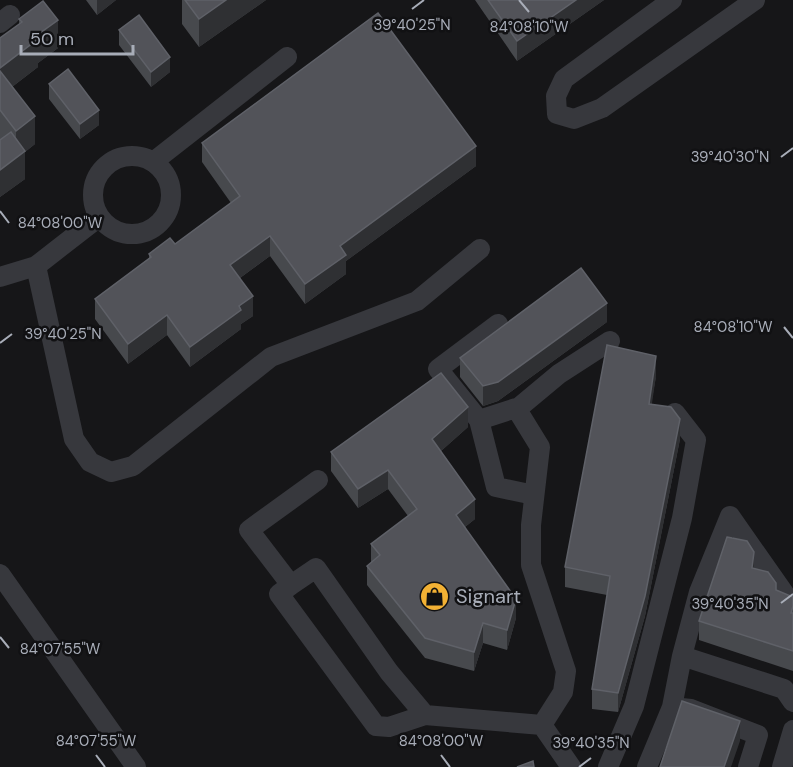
<svg xmlns="http://www.w3.org/2000/svg" width="793" height="767" viewBox="0 0 793 767" font-family="'DM Sans',sans-serif">
	<style>
		.lines { fill: none; stroke-linecap: round; stroke-linejoin: round }
		.minor { stroke: #37383d; stroke-width: 20 }
		.wall { fill: #47494d }
		.shaded-wall { fill: #2f3033 }
		.building { fill: #525359; stroke: #5f6168; stroke-width: 1.5 }
		.ticks { fill: none; stroke: #a8adb8; stroke-width: 2 }
		.labels { text-anchor: middle; dominant-baseline: central; stroke-width: 5; stroke-linejoin: round; paint-order: stroke }
		.poi-label { font-size: 20px; fill: #a8adb8; stroke: #111113; text-anchor: start }
		.ticks-label { font-size: 15px; text-anchor: middle; fill: #a8adb8; stroke: #111113; stroke-width: 5; stroke-linejoin: round; paint-order: stroke }
	</style>
	<rect width="100%" height="100%" fill="#161618"/>
	<g class="lines">
		<path class="minor" d="M672 0 564 79 556 96 557 114 574 119 602 108 755 0
			M0 23 10 15
			M93 195a39 39 0 1 1 78 0a39 39 0 1 1-78 0Z
			M153 162 287 57
			M36 266 74 439 90 462 111 472 133 466 271 357 417 301 480 249
			M0 277 36 266 99 217
			M498 324 438 369 479 420 516 408 540 447 531 525V565L566 671 563 692 542 725
			M517 409 559 374 610 341
			M479 420 496 487 534 495
			M318 480 249 530 291 585 316 568 389 672 425 715
			M0 574 136 767
			M291 585 279 594 376 726 389 727 425 715 542 725
			M682 656 699 592 730 516 793 606
			M672 707 682 656 784 689 793 702
			M542 725 571 767
			M608 767 634 706 682 518 696 440 675 413
			M647 767 672 707 691 709 758 735 748 767
			M782 767 793 730"/>
	</g>
	<path class="wall" d="M86 0H116L97 15Z
		M182 0H266L199 47 182 24Z
		M475 0H604L517 61Z
		M19 19 58 48 38 63V67L12 87 35 144 25 152V179L0 197V38L19 24Z
		M119 30 170 72 151 87 119 45Z
		M49 84 99 125 80 139 49 99Z
		M202 143 476 166 346 261V274L305 304 270 256 240 278 253 316 241 324V329L190 367 167 335 128 364 95 319V299L149 259V254L175 244 231 203 202 162Z
		M607 322 498 401 483 406 460 377V358Z
		M656 376 651 405 680 439 645 616 618 712 592 709V689L607 595 565 587V567Z
		M468 427 441 451 475 519 465 527 516 618 507 650 483 643 474 671 425 658 367 585V566L371 563V544L408 516 388 489 358 508 331 471V452Z
		M754 568 776 590 793 597V671L699 640V621Z"/>
	<path class="shaded-wall" d="M97 0H116L97 15Z
		M226 0H266L199 47V19Z
		M576 0H604L517 61V41Z
		M58 20V48L38 63V67L0 96V68L36 36Z
		M170 57V72L151 87V72Z
		M99 110V125L80 139V124Z
		M35 116V144L25 152V179L0 197V170L16 157V131Z
		M476 146V166L346 261V274L305 304V284L340 246Z
		M270 236V256L230 285V265Z
		M253 296V316L241 324V329L190 367V347L239 306Z
		M607 303V322L498 401 483 406V386Z
		M167 315V335L128 364V344Z
		M656 356V376L649 424V404Z
		M468 407V427L432 459V439Z
		M680 419V439L645 616 618 712V693Z
		M388 470V489L358 508V489Z
		M475 499V519L456 534V515Z
		M754 552V572L752 568Z
		M516 599V618L507 650V630Z
		M483 623V643L474 671V652Z
		M740 721V741L731 767H724Z"/>
	<path class="building" d="M185 0H226L199 19Z
		M488 0H576L517 41Z
		M43 1 58 20 36 36 38 39 0 68V38L22 22 19 19Z
		M378 13 476 146 340 246 346 255 305 284 270 236 230 265 253 296 239 306 241 310 190 347 167 315 128 344 95 299 151 257 149 254 170 238 175 244 240 196 202 143Z
		M139 15 170 57 151 72 119 30Z
		M68 69 99 110 80 124 49 84Z
		M0 71 35 116 16 131 0 110Z
		M11 132 25 151 0 170V140Z
		M581 268 607 303 498 382 483 386 460 358Z
		M607 345 656 356 649 404 671 407 680 419 645 596 618 693 592 689 610 576 565 567Z
		M441 373 468 407 432 439 475 499 456 515 516 599 507 630 483 623 474 652 425 638 367 566 380 555 371 544 417 509 388 470 358 489 331 452Z
		M727 537 747 541 754 552 752 568 768 572 776 583V590L793 597V606L791 613H793V651L699 621Z
		M682 701 740 721 724 767H660Z
		M533 761 534 767H517Z"/>
	<path class="ticks" d="M519 0 529 12M412 9 424 0M781 157 793 148M0 211 9 223M784 327 793 338M0 343 12 334M781 603 793 594M0 637 9 648M96 755 105 767M441 755 450 767M579 767 591 758"/>
	<defs>
		<symbol id="shop-disc" viewBox="-11 -11 22 22"><circle r="9.5" fill="#f2b134" stroke="#111113"/><path d="M-5-2.5h2.3a2.7 3.5 0 0 1 5.4 0H5L5.5 6h-11ZM-1.5-2.5h3a1.5 2.3 0 0 0-3 0Z" fill="#111"/></symbol>
	</defs>
	<g fill-rule="evenodd">
		<use href="#shop-disc" x="418" y="580" width="33" height="33"/>
	</g>
	<g class="labels">
		<g class="poi-label">
			<text x="456" y="596">Signart</text>
		</g>
	</g>
	<g class="ticks-label">
		<text x="412" y="30">39°40'25"N</text>
		<text x="529" y="32">84°08'10"W</text>
		<text x="730" y="162">39°40'30"N</text>
		<text x="60" y="228">84°08'00"W</text>
		<text x="733" y="332">84°08'10"W</text>
		<text x="63" y="339">39°40'25"N</text>
		<text x="730" y="609">39°40'35"N</text>
		<text x="60" y="654">84°07'55"W</text>
		<text x="96" y="746">84°07'55"W</text>
		<text x="441" y="746">84°08'00"W</text>
		<text x="591" y="748">39°40'35"N</text>
	</g>
	<path d="M21 45v9h112v-9" fill="none" stroke="#a8adb8" stroke-width="3"/>
	<text x="30" y="45" font-size="18" fill="#a8adb8" stroke="#111113" stroke-width="4.5" paint-order="stroke">50 m</text>
</svg>
